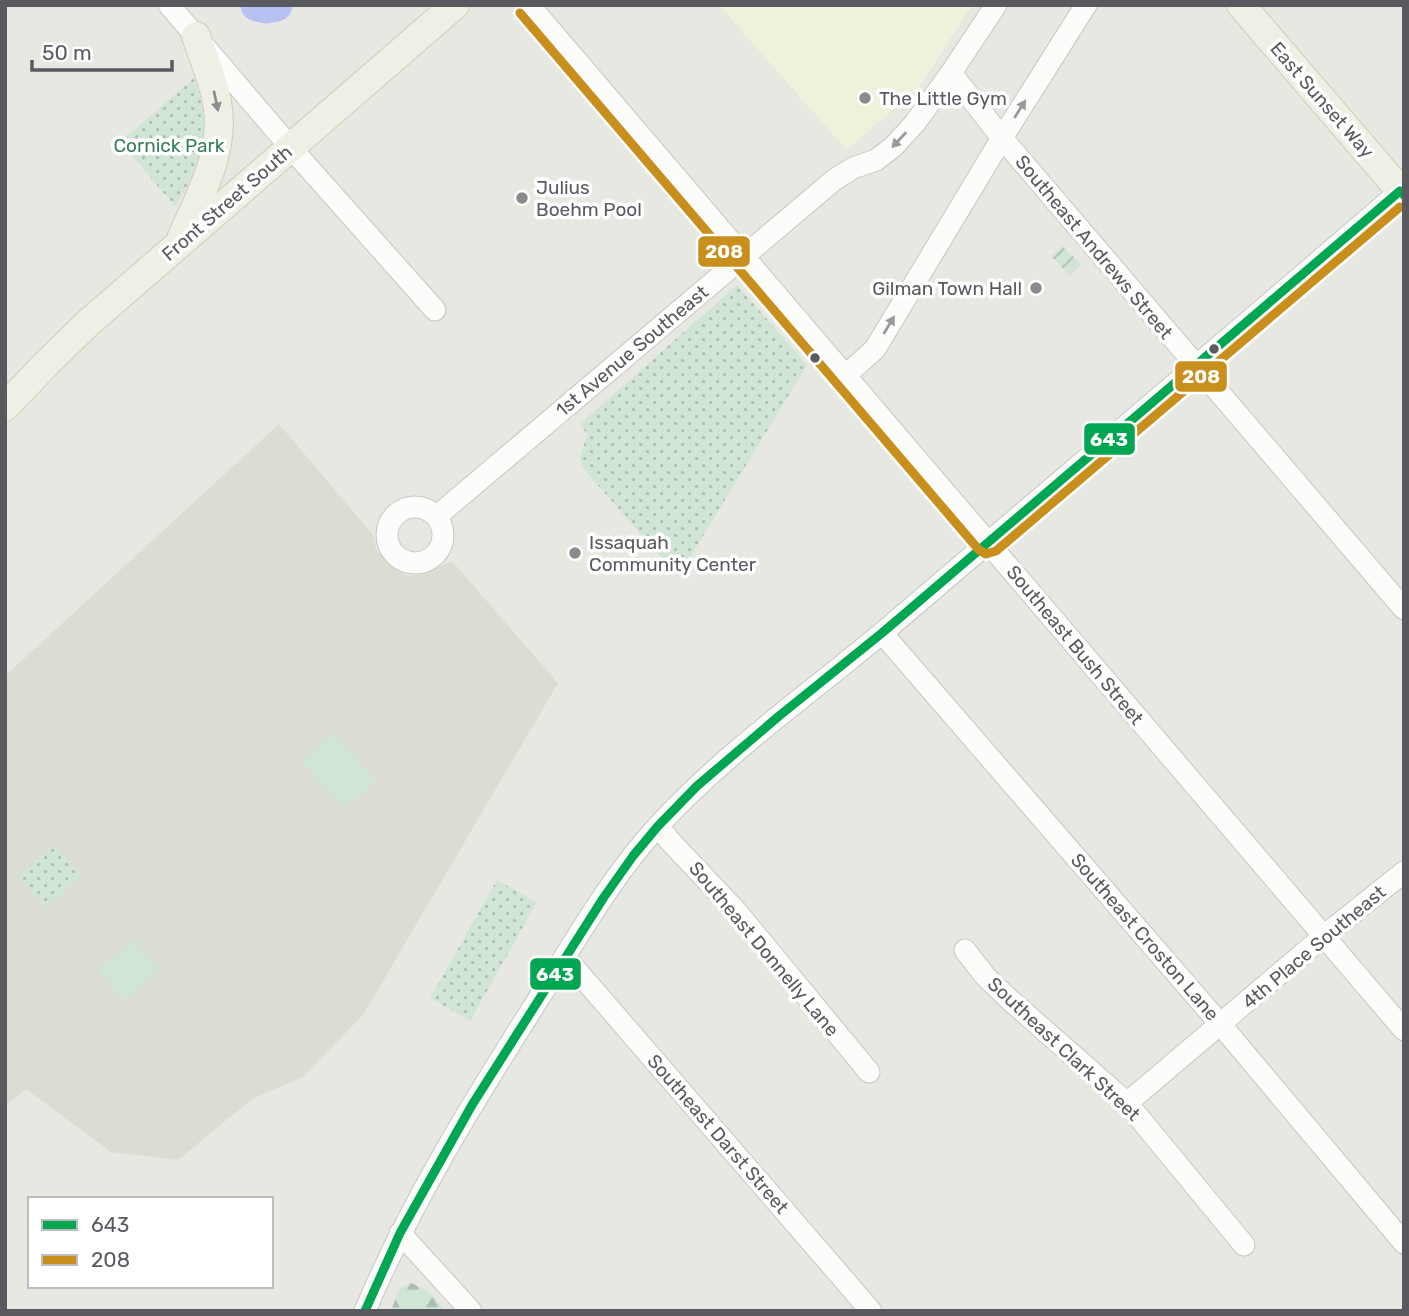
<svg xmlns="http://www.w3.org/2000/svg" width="1409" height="1316" viewBox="0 0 1409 1316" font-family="Rubik,sans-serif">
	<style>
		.commercial { fill: #eff2db }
		.education { fill: #dbdcd2 }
		.grass { fill: url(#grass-dots) }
		.forest { fill: url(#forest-firs) }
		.garden { fill: url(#garden-furrows) }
		.pitch { fill: #d1e5d6 }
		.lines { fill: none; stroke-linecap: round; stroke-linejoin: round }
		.river { stroke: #b7c1f2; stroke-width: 33 }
		.minor-casing { stroke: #c6c6c5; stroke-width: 23 }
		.major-casing { stroke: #cccfb2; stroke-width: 30 }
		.minor { stroke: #fcfcfb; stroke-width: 21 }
		.major { stroke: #eef0e6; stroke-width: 28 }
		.bus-1-casing { stroke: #fff; stroke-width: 14 }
		.bus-2-casing { stroke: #fff; stroke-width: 14 }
		.bus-1 { stroke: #00a651; stroke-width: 9 }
		.bus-2 { stroke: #c88f1d; stroke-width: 9 }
		.oneway { fill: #8d8e8f }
		.oneway2 { fill: #9a9a9e }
		.poi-dot { fill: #8b8b8e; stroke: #fff; stroke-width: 2.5 }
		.bus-dot { fill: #595960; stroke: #fff; stroke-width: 2.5 }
		.labels { text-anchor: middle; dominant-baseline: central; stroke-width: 7; stroke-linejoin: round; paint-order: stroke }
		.poi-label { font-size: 19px; fill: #595960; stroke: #fff; text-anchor: start }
		.street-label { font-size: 19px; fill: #595960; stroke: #fff }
		.park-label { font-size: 19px; fill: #397f59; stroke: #fff }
		.line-badge { stroke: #fff; stroke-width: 2.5 }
		.badge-label { font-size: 19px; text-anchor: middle; font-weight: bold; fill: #fff }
	</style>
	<defs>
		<pattern id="grass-dots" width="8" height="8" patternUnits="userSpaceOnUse" patternTransform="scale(1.75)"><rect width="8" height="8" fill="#d1e5d6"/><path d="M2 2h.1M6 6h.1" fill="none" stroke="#adbdb1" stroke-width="1.8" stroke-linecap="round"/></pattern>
		<pattern id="forest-firs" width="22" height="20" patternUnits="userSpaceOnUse" patternTransform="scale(1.75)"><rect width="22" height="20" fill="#d1e5d6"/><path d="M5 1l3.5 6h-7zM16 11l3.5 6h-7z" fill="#adbdb1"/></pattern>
		<pattern id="garden-furrows" width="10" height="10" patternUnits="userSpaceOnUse" patternTransform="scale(1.75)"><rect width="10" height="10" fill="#d1e5d6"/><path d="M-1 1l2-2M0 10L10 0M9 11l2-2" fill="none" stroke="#adbdb1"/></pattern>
	</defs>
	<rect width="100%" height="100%" fill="#e8e8e3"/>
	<path class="commercial" d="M719 5H972L919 87 847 150Z"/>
	<path class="education" d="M279 424 373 535 376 549 390 566 408 576 425 574 452 561 558 683 363 1015 303 1077 252 1099 178 1160 111 1152 26 1089 5 1106V676Z"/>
	<path class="grass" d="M194 78C213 133 206 158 175 206L120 142Z
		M737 285 807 365 678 577 582 467 580 458 587 434 580 424Z
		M54 845 81 876 45 908 18 877Z
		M497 880 537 902 470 1021 430 998Z"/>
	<path class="forest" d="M411 1283 427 1290 446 1311H391L399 1289Z"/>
	<path class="garden" d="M1062 246 1081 264 1070 276 1051 256Z"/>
	<path class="pitch" d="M334 732 376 781 344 809 301 761Z
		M134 939 161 969 125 1001 98 970Z"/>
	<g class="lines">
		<path class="river" d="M257 5 266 7 276 5"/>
		<defs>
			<path id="minor" d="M169 5 291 148 435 310
				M529 5 1404 1030
				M951 73 1002 138 1404 609
				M845 376 875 349 1002 138 1086 5
				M387 535a28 28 0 1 1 56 0a28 28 0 1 1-56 0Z
				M437 516 834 180 853 168 876 160 893 147 915 123 951 73 996 5
				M882 633 1221 1025 1404 1243
				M658 826 669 840 737 912 869 1072
				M965 950 985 976 1010 1000 1127 1103 1244 1245
				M565 957 871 1311
				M1127 1103 1324 936 1404 872
				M400 1233 471 1311
				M365 1311C412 1200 475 1099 539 998 576 940 611 877 658 826 727 751 811 693 888 628 1060 481 1233 336 1404 188"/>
			<path id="major" d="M1241 5 1404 195
				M181 239C198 199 224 155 218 109 215 84 204 60 196 36
				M5 407 47 363 88 323 455 5"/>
		</defs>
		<use href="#minor" class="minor-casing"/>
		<use href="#major" class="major-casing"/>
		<use href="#minor" class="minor"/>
		<use href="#major" class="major"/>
		<defs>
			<path id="bus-1" d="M365 1311 400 1233 472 1105 604 897 633 856 658 826 697 786 779 716 882 633 1400 191 1404 195"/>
			<path id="bus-2" d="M520 13 979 550 986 554 996 551 1400 207"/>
		</defs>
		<use href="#bus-1" class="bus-1-casing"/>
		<use href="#bus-2" class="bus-2-casing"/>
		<use href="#bus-1" class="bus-1"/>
		<use href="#bus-2" class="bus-2"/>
	</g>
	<defs><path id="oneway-solid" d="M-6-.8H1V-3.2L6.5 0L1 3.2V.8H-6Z" transform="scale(1.75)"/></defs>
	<use class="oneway" href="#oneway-solid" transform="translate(216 101) rotate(78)"/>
	<g class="oneway2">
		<use href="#oneway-solid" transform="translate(1020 109) rotate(-58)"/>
		<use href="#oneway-solid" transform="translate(899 140) rotate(133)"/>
		<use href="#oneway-solid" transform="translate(889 325) rotate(-59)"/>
	</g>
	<g class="poi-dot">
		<circle cx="865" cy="98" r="7"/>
		<circle cx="522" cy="198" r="7"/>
		<circle cx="1036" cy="288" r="7"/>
		<circle cx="575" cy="553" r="7"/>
	</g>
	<g class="bus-dot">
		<circle cx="1214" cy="349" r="6"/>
		<circle cx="815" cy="358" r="6"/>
	</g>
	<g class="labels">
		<g class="poi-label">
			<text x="879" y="98">The Little Gym</text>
			<text x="536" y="187">Julius<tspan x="536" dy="22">Boehm Pool</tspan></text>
			<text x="1022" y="288" text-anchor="end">Gilman Town Hall</text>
			<text x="589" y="542">Issaquah<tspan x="589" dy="22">Community Center</tspan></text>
		</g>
		<g class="street-label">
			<text transform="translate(1322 100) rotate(49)">East Sunset Way</text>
			<text transform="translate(227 203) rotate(-41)">Front Street South</text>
			<text transform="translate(1094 247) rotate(50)">Southeast Andrews Street</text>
			<text transform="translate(632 351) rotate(-40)">1st Avenue Southeast</text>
			<text transform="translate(1075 645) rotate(50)">Southeast Bush Street</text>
			<text transform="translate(1145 937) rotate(49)">Southeast Croston Lane</text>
			<text transform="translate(1314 947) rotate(-40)">4th Place Southeast</text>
			<text transform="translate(764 949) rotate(50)">Southeast Donnelly Lane</text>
			<text transform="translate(1064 1049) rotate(43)">Southeast Clark Street</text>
			<text transform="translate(718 1134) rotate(49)">Southeast Darst Street</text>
		</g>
		<g class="park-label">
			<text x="169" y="145">Cornick Park</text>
		</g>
	</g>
	<g class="line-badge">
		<rect x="697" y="235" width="54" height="33" rx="7" fill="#c88f1d"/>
		<rect x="1174" y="360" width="54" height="33" rx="7" fill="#c88f1d"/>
		<rect x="1083" y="422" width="53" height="34" rx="7" fill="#00a651"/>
		<rect x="529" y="957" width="53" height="34" rx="7" fill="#00a651"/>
	</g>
	<g class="badge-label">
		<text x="724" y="258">208</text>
		<text x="1201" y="383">208</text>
		<text x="1109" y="446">643</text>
		<text x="555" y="981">643</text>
	</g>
	<rect width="1409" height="1316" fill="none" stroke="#595960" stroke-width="14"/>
	<rect x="28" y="1197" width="245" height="91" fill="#ffffff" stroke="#bdbdbf" stroke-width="2"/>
	<rect x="42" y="1220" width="35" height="10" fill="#00a651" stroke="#bdbdbf" stroke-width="2"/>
	<text x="91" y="1232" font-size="21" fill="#595960">643</text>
	<rect x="42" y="1255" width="35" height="10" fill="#c88f1d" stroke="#bdbdbf" stroke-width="2"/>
	<text x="91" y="1267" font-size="21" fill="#595960">208</text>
	<path d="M32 60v10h140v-10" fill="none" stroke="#595960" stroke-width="3.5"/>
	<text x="42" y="60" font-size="21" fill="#595960" stroke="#ffffff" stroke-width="5" paint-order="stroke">50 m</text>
</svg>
